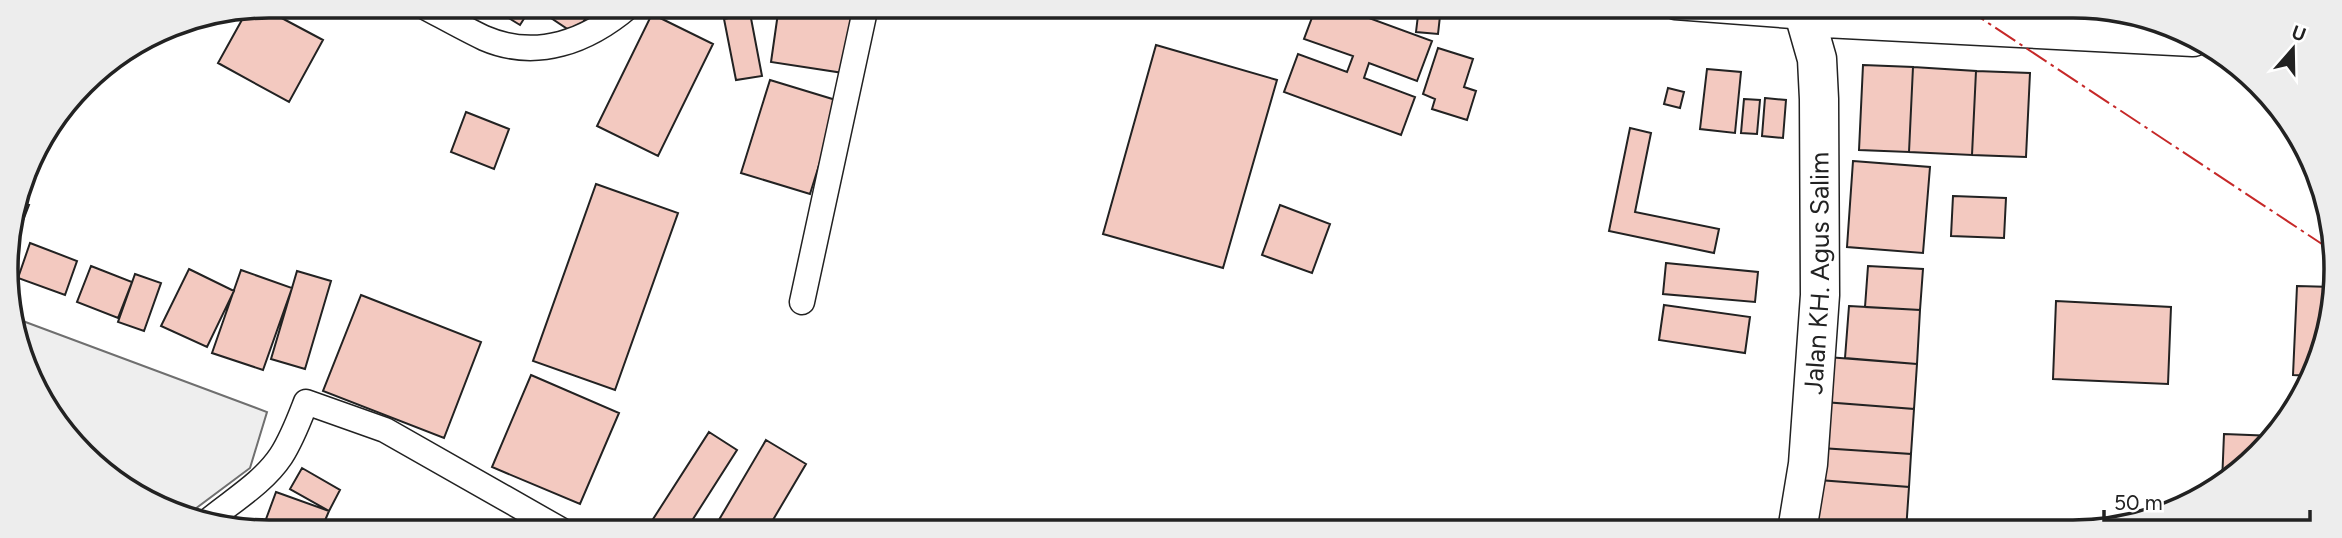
<svg xmlns="http://www.w3.org/2000/svg" width="2342" height="538" viewBox="0 0 2342 538" font-family="Figtree,sans-serif">
	<style>
		.green { fill: #eee; stroke: #6f6f6f; stroke-width: 2 }
		.building { fill: #f3c9c0; stroke: #222; stroke-width: 2 }
		.lines { fill: none; stroke-linecap: round; stroke-linejoin: round }
		.street-casing { stroke: #222; stroke-width: 27 }
		.primary-casing { stroke: #222; stroke-width: 41 }
		.street { stroke: #fff; stroke-width: 24 }
		.primary { stroke: #fff; stroke-width: 38 }
		.power { stroke: #c62828; stroke-width: 2; stroke-dasharray: 24 5 3.5 5; stroke-linecap: butt }
		.labels { text-anchor: middle; dominant-baseline: central; stroke-width: 5; stroke-linejoin: round; paint-order: stroke }
		.street-label { font-size: 26px; fill: #222; stroke: #fff }
		.rim { fill: none; stroke: #222; stroke-width: 3.5 }
	</style>
	<rect width="100%" height="100%" fill="#fff"/>
	<path class="green" d="M12 317 267 412 250 468 187 515 137 498 60 430 14 338Z"/>
	<path class="building" d="M489 6H532L520 25Z
		M546 6H594L575 34 542 12Z
		M779 6H860L850 74 771 62Z
		M261 7 323 40 289 102 218 63 248 9Z
		M1316 7H1339L1432 41 1417 81 1369 63 1364 78 1415 97 1401 135 1284 92 1298 54 1347 72 1353 56 1304 39Z
		M1419 7H1441L1438 34 1416 32Z
		M750 13 762 76 736 80 724 19Z
		M652 14 713 44 658 156 597 126Z
		M1156 45 1277 80 1223 268 1103 234Z
		M1438 48 1473 59 1464 87 1476 91 1467 120 1432 109 1435 99 1423 94Z
		M1863 65 1913 67 1909 152 1859 150Z
		M1913 67 1976 71 1972 155 1909 152Z
		M1707 69 1741 72 1735 133 1700 129Z
		M1976 71 2030 73 2026 157 1972 155Z
		M770 80 839 101 810 194 741 173Z
		M1668 88 1684 92 1680 108 1664 104Z
		M1765 98 1786 100 1783 138 1762 136Z
		M1744 99 1760 100 1757 134 1741 133Z
		M466 112 509 129 494 169 451 152Z
		M1630 128 1651 133 1635 212 1719 229 1714 253 1609 231Z
		M1853 161 1930 167 1923 253 1847 247Z
		M596 184 678 213 615 390 533 361Z
		M1953 196 2006 198 2004 238 1951 236Z
		M19 202 29 205 7 262 6 251Z
		M1280 205 1330 224 1312 273 1262 255Z
		M30 243 77 261 65 295 18 278Z
		M1666 263 1758 272 1755 302 1663 294Z
		M91 266 132 282 118 318 77 302Z
		M1868 266 1923 269 1920 310 1865 307Z
		M189 269 234 291 207 347 161 326Z
		M241 270 292 288 263 370 212 353Z
		M297 271 331 281 305 369 271 359Z
		M135 274 161 283 144 331 118 322Z
		M2297 286 2333 287 2334 304 2312 376 2293 375Z
		M361 295 481 342 444 438 323 391Z
		M2056 301 2171 307 2168 384 2053 379Z
		M1664 305 1750 317 1745 353 1659 340Z
		M1849 306 1920 310 1917 364 1845 358Z
		M1827 357 1917 364 1914 409 1824 402Z
		M531 375 619 413 580 504 492 467Z
		M1824 402 1914 409 1911 454 1821 448Z
		M709 432 737 450 686 530H646Z
		M2224 434 2274 436 2259 456 2222 483Z
		M766 440 806 464 767 530H713Z
		M1821 448 1911 454 1909 487 1819 480Z
		M302 468 340 490 329 511 290 489Z
		M1819 480 1909 487 1906 531H1815Z
		M276 492 329 511 321 530H262Z"/>
	<g class="lines">
		<defs>
			<path id="street" d="M421 5C442 16 463 28 484 38 537 61 588 41 629 6
				M1675 7 1805 17
				M802 302 866 6
				M208 521C232 501 263 483 281 456 292 439 299 420 306 402L385 430 561 530"/>
			<g id="primary">
				<path id="s1" d="M1797 531 1808 464 1820 295 1819 99 1817 59 1805 17 2193 37"/>
			</g>
		</defs>
		<use href="#street" class="street-casing"/>
		<use href="#primary" class="primary-casing"/>
		<use href="#street" class="street"/>
		<use href="#primary" class="primary"/>
		<path class="power" d="M1964 7 2331 250"/>
	</g>
	<g class="labels">
		<g class="street-label">
			<text stroke="none"><textPath href="#s1" startOffset="259">Jalan KH. Agus Salim</textPath></text>
		</g>
	</g>
	<path d="M0 0H2342V538H0ZM269 18H2073A251 251 0 0 1 2324 269V269A251 251 0 0 1 2073 520H269A251 251 0 0 1 18 269V269A251 251 0 0 1 269 18Z" fill="#ededed" fill-rule="evenodd"/>
	<path class="rim" d="M269 18H2073A251 251 0 0 1 2324 269V269A251 251 0 0 1 2073 520H269A251 251 0 0 1 18 269V269A251 251 0 0 1 269 18Z"/>
	<g transform="translate(2293 49) rotate(20)" stroke="#ffffff" stroke-width="5" paint-order="stroke">
	<path d="M0-5L12 26L0 18L-12 26Z" fill="#222222"/>
	<text y="-10" font-size="19" font-weight="bold" text-anchor="middle" fill="#222222">U</text>
	</g>
	<path d="M2104 510v10h206v-10" fill="none" stroke="#222222" stroke-width="3.5"/>
	<text x="2114" y="510" font-size="21" fill="#222222" stroke="#ffffff" stroke-width="5" paint-order="stroke">50 m</text>
</svg>
